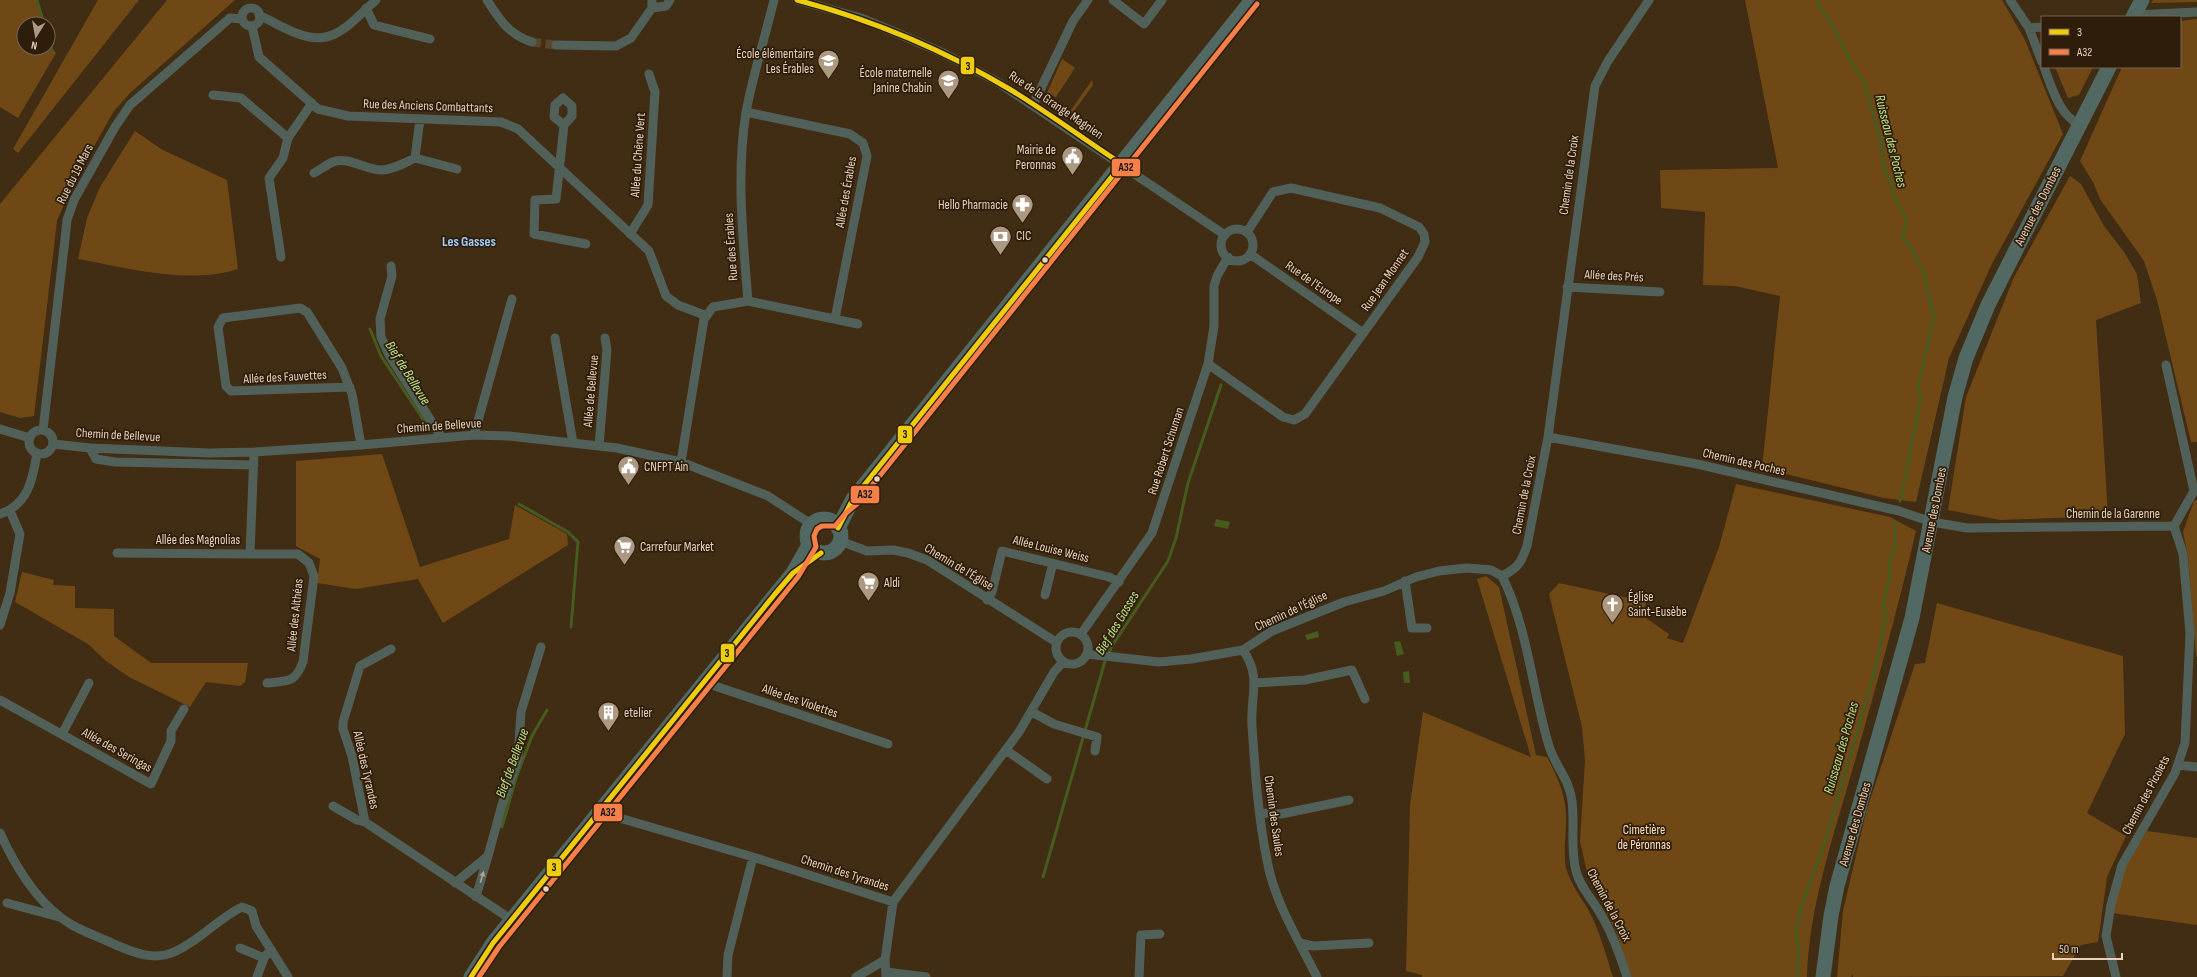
<svg xmlns="http://www.w3.org/2000/svg" width="2197" height="977" viewBox="0 0 2197 977" font-family="'Sofia Sans Condensed',sans-serif">
	<style>
		.green { fill: #704816 }
		.water { fill: #475b1f }
		.lines { fill: none; stroke-linecap: round; stroke-linejoin: round }
		.stream { stroke: #475b1f; stroke-width: 3 }
		.street-tunnel { stroke: #59462c; stroke-width: 9; stroke-dasharray: 9 4.5; stroke-linecap: butt }
		.street { stroke: #51615a; stroke-width: 9 }
		.primary { stroke: #516863; stroke-width: 15 }
		.bus-1-casing { stroke: #2d1d0a; stroke-width: 8 }
		.bus-2-casing { stroke: #2d1d0a; stroke-width: 8 }
		.bus-1 { stroke: #eecd11; stroke-width: 5 }
		.bus-2 { stroke: #f78048; stroke-width: 5 }
		.oneway { fill: #aca595 }
		.bus-dot { fill: #e8d2bc; stroke: #2d1d0a; stroke-width: 1.5 }
		.labels { text-anchor: middle; dominant-baseline: central; stroke-width: 3.5; stroke-linejoin: round; paint-order: stroke }
		.poi-label { font-size: 13px; fill: #e8d2bc; stroke: #2d1d0a; text-anchor: start }
		.street-label { font-size: 13px; fill: #e8d2bc; stroke: #2d1d0a }
		.park-label { font-size: 13px; fill: #fbdfc2; stroke: #2d1d0a }
		.water-label { font-size: 14px; font-style: italic; fill: #bde388; stroke: #2d1d0a }
		.neighbourhood-label { font-size: 14px; font-weight: bold; fill: #9ecdfa; stroke: #2d1d0a }
		.line-badge { stroke: #2d1d0a; stroke-width: 1.5 }
		.pale-badge-label { font-size: 11px; text-anchor: middle; font-weight: bold; fill: #111 }
	</style>
	<rect width="100%" height="100%" fill="#402d13"/>
	<path class="green" d="M0 0H37L42 24H24V48H48V42L56 53 18 118 0 107Z
		M98 0H139L18 153 13 149Z
		M167 0H235L130 93 114 111 72 185 57 221 34 416 20 418 0 412V204Z
		M1745 0H2002L2025 40 2063 134 1992 264 1949 358 1916 502 1884 498 1762 468 1780 296 1735 286 1703 285 1705 212 1661 208 1660 170 1778 168Z
		M2153 0H2197V2L2151 3Z
		M2197 19V442H2191L2157 300 2144 261 2100 199 2093 182 2080 161 2122 67H2180V21Z
		M1062 59 1075 68 1056 97 1047 93Z
		M2055 67H2093L2079 95 2068 98Z
		M1092 80 1093 85 1069 118 1066 117Z
		M135 131 161 149 227 180 238 269C189 285 128 268 78 259L87 218 100 187Z
		M2070 176 2081 184 2104 226 2124 252 2137 274 2141 303 2096 320 2108 516 2000 520 1948 510 1966 397 2014 277Z
		M382 454 420 567 509 539 515 505 567 534 568 545 443 623 418 579 356 589 317 583 320 559 296 546V461Z
		M1736 484 1890 517 1916 531C1897 612 1875 691 1852 771 1833 838 1809 907 1807 977H1631L1617 934 1587 872 1580 841 1585 760 1582 727 1549 594 1559 583 1646 602 1643 616 1669 634 1667 638 1683 643 1719 547Z
		M2197 500V657H2196L2188 556 2183 532 2194 501Z
		M22 572 54 580 53 585 75 586V608L114 609V636L151 663H248L245 682 240 686 206 682 190 707 129 677 106 661 88 644 15 602Z
		M1486 576 1499 587 1536 755 1547 757C1557 776 1567 797 1566 820 1566 836 1563 853 1566 868 1571 885 1581 897 1589 911 1600 932 1606 955 1613 977H1422V975L1406 971 1410 805 1423 712 1531 757 1477 579Z
		M1937 603 2123 656 2125 734 2087 813 2126 836 2107 877 2098 942 2081 945 2063 976 1853 977V974L1851 977H1837L1843 911 1866 812 1915 664 1925 663Z
		M2147 831 2197 838V925L2112 913 2126 865Z"/>
	<path class="water" d="M1216 519 1230 522 1228 529 1214 526Z
		M1318 631 1319 637 1307 640 1305 635Z
		M1400 641 1404 654 1397 656 1394 642Z
		M1409 671 1410 683H1404L1403 672Z"/>
	<g class="lines">
		<path class="stream" d="M37 0 44 24
			M1817 0 1819 7 1829 19 1852 64 1864 82 1881 142 1885 171 1892 185 1893 195 1906 218 1903 238 1911 248 1927 279 1926 286 1934 316 1918 387 1921 398 1900 501
			M48 38 52 51
			M370 329 381 356 429 428
			M519 504 568 532 578 542 571 627
			M502 827 516 778 532 736 547 710
			M1043 877 1105 661 1112 646 1168 561 1176 538 1188 483 1221 385
			M1797 977 1799 949 1796 934 1801 907 1826 839 1875 670 1886 615 1883 605 1891 572 1889 564 1892 552 1895 546V522"/>
		<path class="street-tunnel" d="M532 42 556 45"/>
		<path class="street" d="M487 0C499 19 509 35 532 42
			M797 0 861 18 890 30 943 53 996 81 1225 235
			M1113 0 1144 24 1162 0
			M2010 0 2029 28 2042 62
			M366 8 374 25 430 39
			M652 8 666 6 670 0
			M242 17a9 9 0 1 1 18 0a9 9 0 1 1-18 0Z
			M259 15C278 24 304 42 326 37 345 33 362 12 376 0
			M2134 15 2197 12
			M252 26 259 57 318 109 348 116 501 122 518 129 649 251 666 296 678 305 707 316
			M2029 28 2042 27
			M556 45 616 46 631 38 652 8V0
			M2044 67C2052 88 2059 115 2080 125
			M213 95 241 98 288 138
			M1033 105 1073 21 1088 0
			M746 112 850 134 863 143 867 156 835 319
			M420 119 415 158 457 169
			M564 125 554 117 555 105 563 98 572 106V116L564 125 556 199 535 200 534 234 586 244
			M314 173C320 170 326 165 333 162 347 156 366 170 381 170 393 170 404 163 415 158
			M1221 245a16 16 0 1 1 32 0a16 16 0 1 1-32 0Z
			M630 234 648 205 655 92 649 74
			M1250 254 1363 333
			M281 257 269 178 283 158 288 138 312 103
			M391 266 392 276 380 319 381 337 389 355 442 438
			M1567 287 1660 292
			M748 301 858 324
			M555 338 573 443
			M1208 364 1283 417 1294 420 1305 414 1418 257 1425 242 1424 234 1419 227 1380 208 1291 188 1273 192 1247 232
			M2166 365 2194 491 2174 526
			M350 387 231 391 226 386 218 327 223 318 300 308 307 312 342 368 352 394 361 445
			M0 429 30 438
			M29 442a12 12 0 1 1 24 0a12 12 0 1 1-24 0Z
			M43 430 65 239 67 220 74 200 115 127 130 105 230 18 242 19
			M474 435 512 299
			M1548 437 1697 464 1899 511 1932 522 1967 528 2174 526
			M53 444 90 448 209 453 254 452 361 445 474 435 509 436 617 448 681 462 768 496 811 524
			M599 446 607 350 605 338
			M90 448 96 459 115 462 254 465
			M681 462 704 319 713 307 748 301C743 238 736 175 746 112 753 75 765 37 774 0
			M0 514C28 505 33 479 37 453
			M840 541 867 551 893 550 908 553 927 560 1056 642
			M117 553 250 554 254 452
			M250 554H298L309 563 314 576 303 662C295 683 288 681 267 683
			M1405 581 1412 628H1427
			M1045 595 1053 563
			M987 600 992 592 1002 551 1109 577 1119 582
			M0 625 10 593 20 534 10 511
			M1056 648a16 16 0 1 1 32 0a16 16 0 1 1-32 0Z
			M1081 634 1152 533 1208 364 1214 326V286L1217 276 1228 257
			M1243 650C1262 677 1250 697 1252 726 1255 770 1258 816 1267 860 1274 901 1298 939 1317 977
			M1087 654 1159 662 1191 659 1243 650 1272 631 1344 602 1384 591 1416 577 1439 571 1467 568 1491 570 1502 576
			M703 682 888 744
			M1255 683 1305 680 1352 670 1365 699
			M0 700 151 784 171 741V731L184 709
			M1032 712 1054 724 1097 737 1095 751
			M62 734 89 683
			M1006 750 1047 779
			M2178 765 2197 767
			M333 806 357 820 365 822 512 920
			M599 812 753 857 893 902 1019 732 1054 672 1063 662
			M1261 813 1281 814 1349 800
			M365 822 352 756 343 729V722L360 666 391 649
			M0 833C16 868 38 905 72 925 86 933 102 938 116 945 135 953 154 961 174 952 200 941 217 919 242 907L252 911 256 926 288 977
			M455 883 488 856 502 805 518 758 521 712 541 647
			M476 897 488 856
			M7 903 59 917
			M1300 943 1313 946 1369 943
			M240 948 264 958
			M886 972 926 977
			M257 977 264 958 271 949
			M727 977 728 955 753 857
			M856 977 885 960
			M886 977 885 960 893 902
			M1139 977 1141 935 1160 934
			M1627 977C1620 955 1612 932 1600 913 1592 899 1580 887 1576 871 1570 848 1575 825 1572 801 1569 778 1555 766 1549 746 1532 690 1528 628 1502 576 1518 568 1521 563 1527 546L1548 437 1595 86 1608 61 1649 0
			M2116 977 2106 936 2111 905 2122 865 2175 773 2185 743 2190 633 2183 554 2174 526"/>
		<path class="primary" d="M2133 17 2142 0
			M807 536a17 17 0 1 1 34 0a17 17 0 1 1-34 0Z
			M838 528 853 499 1252 0
			M471 977 493 943 793 573 809 545
			M1823 977 1831 916 1837 886 1912 618 1955 397 1966 358 1988 305 2109 67"/>
		<defs>
			<path id="bus-1" d="M797 0C873 20 944 50 1011 90 1049 113 1085 140 1122 164
				M838 528 853 499 1122 164
				M471 977 493 943 775 594 793 573 821 553"/>
			<path id="bus-2" d="M479 977 499 947 798 577 816 547 814 536 817 529 822 526H835L845 514 858 503 1257 4"/>
		</defs>
		<use href="#bus-1" class="bus-1-casing"/>
		<use href="#bus-2" class="bus-2-casing"/>
		<use href="#bus-1" class="bus-1"/>
		<use href="#bus-2" class="bus-2"/>
	</g>
	<defs><path id="oneway-solid" d="M-6-.8H1V-3.2L6.5 0L1 3.2V.8H-6Z"/></defs>
	<use class="oneway" href="#oneway-solid" transform="translate(482 877) rotate(-74)"/>
	<defs>
		<symbol id="school-pin" viewBox="-11 -11 22 30"><path d="M0 17L-7.5 6A9.5 9.5 0 1 1 7.5 6Z" fill="#ad9881" stroke="#2d1d0a"/><path d="M0-5L7-2L0 1L-7-2ZM-4 1L0 2.5L4 1V4Q0 6-4 4Z" fill="#fff"/></symbol>
		<symbol id="civic-pin" viewBox="-11 -11 22 30"><path d="M0 17L-7.5 6A9.5 9.5 0 1 1 7.5 6Z" fill="#ad9881" stroke="#2d1d0a"/><path d="M-.6-6.5H3V-4.5H.6V-3L4-1V1h2V6H-6V1h2V-1L-.6-3ZM-1.2 2.5V6h2.4V2.5Z" fill="#fff"/></symbol>
		<symbol id="pharmacy-pin" viewBox="-11 -11 22 30"><path d="M0 17L-7.5 6A9.5 9.5 0 1 1 7.5 6Z" fill="#ad9881" stroke="#2d1d0a"/><path d="M-2-6h4v4h4v4h-4v4h-4v-4h-4v-4h4Z" fill="#fff"/></symbol>
		<symbol id="bank-pin" viewBox="-11 -11 22 30"><path d="M0 17L-7.5 6A9.5 9.5 0 1 1 7.5 6Z" fill="#ad9881" stroke="#2d1d0a"/><path d="M-6-4H6V4H-6ZM0-2.3a2.3 2.3 0 1 0 0 4.6a2.3 2.3 0 1 0 0-4.6Z" fill="#fff"/></symbol>
		<symbol id="supermarket-pin" viewBox="-11 -11 22 30"><path d="M0 17L-7.5 6A9.5 9.5 0 1 1 7.5 6Z" fill="#ad9881" stroke="#2d1d0a"/><path d="M-6-5.5h2.5l.6 2H6L4.5 2H-2.5L-4.4-4H-6ZM-1.5 3.2a1.3 1.3 0 1 0 .1 0ZM3 3.2a1.3 1.3 0 1 0 .1 0Z" fill="#fff"/></symbol>
		<symbol id="church-pin" viewBox="-11 -11 22 30"><path d="M0 17L-7.5 6A9.5 9.5 0 1 1 7.5 6Z" fill="#ad9881" stroke="#2d1d0a"/><path d="M-1.2-6h2.4v3.5h3.3v2.4h-3.3V6h-2.4V-.1h-3.3v-2.4h3.3Z" fill="#fff"/></symbol>
		<symbol id="building-pin" viewBox="-11 -11 22 30"><path d="M0 17L-7.5 6A9.5 9.5 0 1 1 7.5 6Z" fill="#ad9881" stroke="#2d1d0a"/><path d="M-4-6H4V6H1V3H-1V6H-4ZM-2.5-4.3h1.7v1.8h-1.7ZM.8-4.3h1.7v1.8H.8ZM-2.5-1h1.7V.8h-1.7ZM.8-1h1.7V.8H.8Z" fill="#fff"/></symbol>
	</defs>
	<g fill-rule="evenodd">
		<use href="#school-pin" x="816" y="48" width="25" height="34"/>
		<use href="#school-pin" x="936" y="68" width="25" height="34"/>
		<use href="#civic-pin" x="1060" y="144" width="25" height="34"/>
		<use href="#pharmacy-pin" x="1010" y="192" width="25" height="34"/>
		<use href="#bank-pin" x="988" y="224" width="25" height="34"/>
		<use href="#civic-pin" x="616" y="454" width="25" height="34"/>
		<use href="#supermarket-pin" x="612" y="534" width="25" height="34"/>
		<use href="#supermarket-pin" x="856" y="570" width="25" height="34"/>
		<use href="#church-pin" x="1600" y="592" width="25" height="34"/>
		<use href="#building-pin" x="596" y="700" width="25" height="34"/>
	</g>
	<g class="bus-dot">
		<circle cx="1045" cy="260" r="3.5"/>
		<circle cx="877" cy="479" r="3.5"/>
		<circle cx="546" cy="889" r="3.5"/>
	</g>
	<g class="labels">
		<g class="poi-label">
			<text x="814" y="54" text-anchor="end">École élémentaire<tspan x="814" dy="15">Les Érables</tspan></text>
			<text x="932" y="73" text-anchor="end">École maternelle<tspan x="932" dy="15">Janine Chabin</tspan></text>
			<text x="1056" y="150" text-anchor="end">Mairie de<tspan x="1056" dy="15">Peronnas</tspan></text>
			<text x="1008" y="205" text-anchor="end">Hello Pharmacie</text>
			<text x="1016" y="236">CIC</text>
			<text x="644" y="467">CNFPT Ain</text>
			<text x="640" y="547">Carrefour Market</text>
			<text x="884" y="583">Aldi</text>
			<text x="1628" y="597">Église<tspan x="1628" dy="15">Saint-Eusèbe</tspan></text>
			<text x="624" y="713">etelier</text>
		</g>
		<g class="street-label">
			<text transform="translate(1056 105) rotate(34)">Rue de la Grange Magnien</text>
			<text transform="translate(428 106) rotate(2)">Rue des Anciens Combattants</text>
			<text transform="translate(638 155) rotate(-86)">Allée du Chêne Vert</text>
			<text transform="translate(75 174) rotate(-63)">Rue du 19 Mars</text>
			<text transform="translate(1569 175) rotate(-82)">Chemin de la Croix</text>
			<text transform="translate(846 192) rotate(-80)">Allée des Érables</text>
			<text transform="translate(2038 206) rotate(-63)">Avenue des Dombes</text>
			<text transform="translate(731 247) rotate(-94)">Rue des Érables</text>
			<text transform="translate(1614 276) rotate(3)">Allée des Prés</text>
			<text transform="translate(1385 280) rotate(-55)">Rue Jean Monnet</text>
			<text transform="translate(1314 283) rotate(35)">Rue de l'Europe</text>
			<text transform="translate(285 377) rotate(-3)">Allée des Fauvettes</text>
			<text transform="translate(591 391) rotate(-85)">Allée de Bellevue</text>
			<text transform="translate(439 426) rotate(-4)">Chemin de Bellevue</text>
			<text transform="translate(118 435) rotate(3)">Chemin de Bellevue</text>
			<text transform="translate(1166 451) rotate(-72)">Rue Robert Schuman</text>
			<text transform="translate(1744 462) rotate(13)">Chemin des Poches</text>
			<text transform="translate(1524 495) rotate(-79)">Chemin de la Croix</text>
			<text transform="translate(1934 510) rotate(-79)">Avenue des Dombes</text>
			<text x="2113" y="514">Chemin de la Garenne</text>
			<text x="198" y="540">Allée des Magnolias</text>
			<text transform="translate(1051 549) rotate(14)">Allée Louise Weiss</text>
			<text transform="translate(959 567) rotate(31)">Chemin de l'Église</text>
			<text transform="translate(1291 611) rotate(-25)">Chemin de l'Église</text>
			<text transform="translate(295 615) rotate(-84)">Allée des Althéas</text>
			<text transform="translate(800 701) rotate(19)">Allée des Violettes</text>
			<text transform="translate(117 750) rotate(29)">Allée des Seringas</text>
			<text transform="translate(366 770) rotate(77)">Allée des Tyrandes</text>
			<text transform="translate(2146 795) rotate(-62)">Chemin des Picolets</text>
			<text transform="translate(1274 816) rotate(82)">Chemin des Saules</text>
			<text transform="translate(1855 824) rotate(-74)">Avenue des Dombes</text>
			<text transform="translate(845 873) rotate(18)">Chemin des Tyrandes</text>
			<text transform="translate(1609 905) rotate(62)">Chemin de la Croix</text>
		</g>
		<g class="park-label">
			<text x="1644" y="830">Cimetière<tspan x="1644" dy="15">de Péronnas</tspan></text>
		</g>
		<g class="water-label">
			<text transform="translate(1891 141) rotate(76)">Ruisseau des Poches</text>
			<text transform="translate(408 373) rotate(58)">Bief de Bellevue</text>
			<text transform="translate(1117 623) rotate(-59)">Bief des Gasses</text>
			<text transform="translate(1841 748) rotate(-74)">Ruisseau des Poches</text>
			<text transform="translate(512 763) rotate(-70)">Bief de Bellevue</text>
		</g>
		<g class="neighbourhood-label">
			<text x="469" y="241">Les Gasses</text>
		</g>
	</g>
	<g class="line-badge">
		<rect x="960" y="56" width="15" height="19" rx="4" fill="#eecd11"/>
		<rect x="1111" y="158" width="30" height="19" rx="4" fill="#f78048"/>
		<rect x="897" y="425" width="16" height="19" rx="4" fill="#eecd11"/>
		<rect x="850" y="485" width="30" height="19" rx="4" fill="#f78048"/>
		<rect x="720" y="643" width="15" height="20" rx="4" fill="#eecd11"/>
		<rect x="593" y="803" width="30" height="19" rx="4" fill="#f78048"/>
		<rect x="546" y="858" width="16" height="19" rx="4" fill="#eecd11"/>
	</g>
	<g class="pale-badge-label">
		<text x="968" y="70">3</text>
		<text x="1126" y="171">A32</text>
		<text x="905" y="438">3</text>
		<text x="865" y="498">A32</text>
		<text x="727" y="657">3</text>
		<text x="608" y="816">A32</text>
		<text x="554" y="871">3</text>
	</g>
	<rect x="2041" y="16" width="140" height="52" fill="#2d1d0a" stroke="#786551"/>
	<rect x="2049" y="29" width="20" height="6" fill="#eecd11" stroke="#786551"/>
	<text x="2077" y="36" font-size="12" fill="#e8d2bc">3</text>
	<rect x="2049" y="49" width="20" height="6" fill="#f78048" stroke="#786551"/>
	<text x="2077" y="56" font-size="12" fill="#e8d2bc">A32</text>
	<g transform="translate(36 36) rotate(191)"><circle r="19" fill="#2d1d0a" stroke="#786551"/>
	<path d="M0-3L7 15L0 10L-7 15Z" fill="#ad9881"/>
	<text y="-6" font-size="11" font-weight="bold" text-anchor="middle" fill="#e8d2bc">N</text>
	</g>
	<path d="M2053 953v6h69v-6" fill="none" stroke="#e8d2bc" stroke-width="2"/>
	<text x="2059" y="953" font-size="12" fill="#e8d2bc" stroke="#2d1d0a" stroke-width="3" paint-order="stroke">50 m</text>
</svg>
